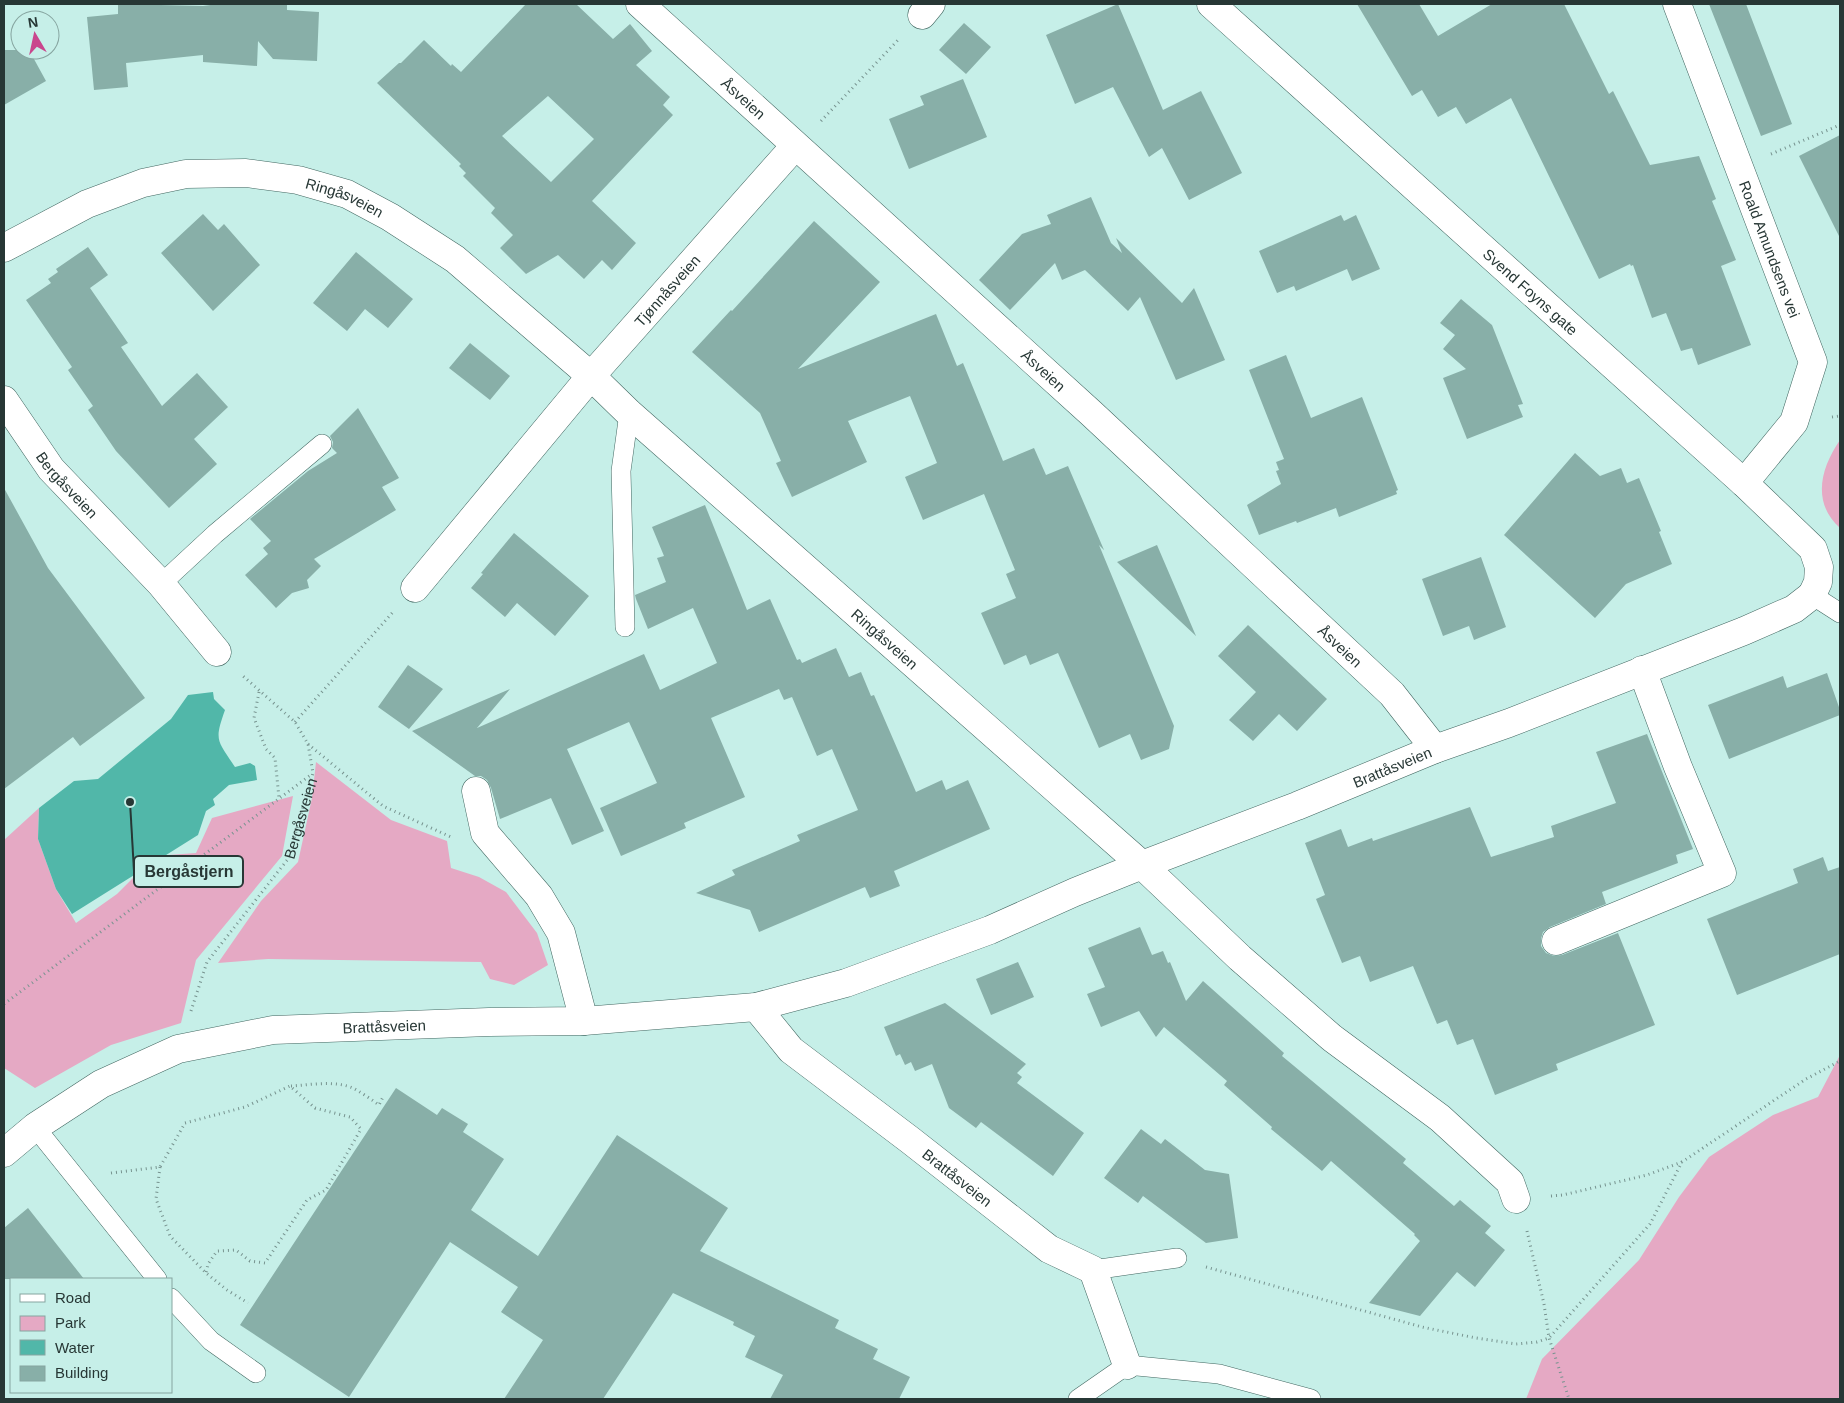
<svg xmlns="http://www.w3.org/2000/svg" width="1844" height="1403" viewBox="0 0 1844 1403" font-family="Helvetica,sans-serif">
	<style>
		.green { fill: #e5a9c4 }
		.water { fill: #51b7a9 }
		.building { fill: #88afa8; fill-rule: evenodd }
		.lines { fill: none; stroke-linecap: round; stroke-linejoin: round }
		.lane-casing { stroke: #426761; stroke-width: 20 }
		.street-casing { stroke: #426761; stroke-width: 29 }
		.secondary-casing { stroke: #426761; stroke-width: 29 }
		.path { stroke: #77938f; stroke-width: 3; stroke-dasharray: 1 4; stroke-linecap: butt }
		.lane { stroke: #fff; stroke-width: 19 }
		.street { stroke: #fff; stroke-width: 28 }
		.secondary { stroke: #fff; stroke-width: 28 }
		.labels { text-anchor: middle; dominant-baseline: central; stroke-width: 5; stroke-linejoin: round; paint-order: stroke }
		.street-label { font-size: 15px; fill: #273735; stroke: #c6efe8 }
		.leader { fill: none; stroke: #273735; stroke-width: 2 }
		.callout-dot { fill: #273735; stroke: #c6efe8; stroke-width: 2 }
		.callout { fill: #c6efe8; stroke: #273735; stroke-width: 2 }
		.callout-label { font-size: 16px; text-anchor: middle; font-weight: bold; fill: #273735 }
	</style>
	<rect width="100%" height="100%" fill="#c6efe8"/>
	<path class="green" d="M1840 440V528C1812 503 1820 469 1840 440Z
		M316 762 391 820 447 841 451 868 479 877 506 892 537 933 548 965 514 985 490 979 481 962 268 959 218 963 261 901 298 862 312 798Z
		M293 796 282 856 196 960 181 1023 111 1045 35 1088 4 1068V840L39 808 38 839 56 889 76 923 117 894 155 856 196 853 212 818Z
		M1840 1055V1399H1526L1542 1359 1639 1260 1679 1197 1709 1157 1773 1115 1818 1097Z"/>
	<path class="water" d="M213 692 214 699 225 710C214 741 217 740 235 767L250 763 255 766 257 780 229 785 213 799 215 805 206 811 198 835 72 914 56 889 38 839 39 808 74 781 98 779 171 719 188 695Z"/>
	<path class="building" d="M118 4 203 6 218 4H287V10L319 12 317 61 273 59 258 41 257 66 203 62V55L126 63 128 87 94 90 87 17 118 14Z
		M526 4H576L613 39 630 24 652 51 636 65 670 97 663 105 673 115 592 201 636 243 612 270 602 260 584 279 558 255 526 274 500 248 513 235 491 213 495 208 463 176 466 173 459 166 461 164 377 83 399 63H401L424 40 451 66 452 64 461 72ZM548 96 594 139 551 182 502 136Z
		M1118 4 1163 110 1201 91 1242 173 1189 200 1162 148 1149 157 1113 87 1075 104 1046 35Z
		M1357 4H1419L1438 36 1492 4H1564L1609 94 1613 91 1650 165 1699 156 1716 199 1712 201 1736 260 1721 266 1751 345 1698 365 1692 348 1681 351 1666 313 1652 318 1633 265 1631 266 1630 264 1599 279 1511 98 1466 124 1456 107 1438 117 1422 90 1412 96Z
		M1709 4H1746L1792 124 1761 136Z
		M964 23 991 47 966 74 939 50Z
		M4 50H29L46 81 4 105Z
		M963 79 987 137 909 169 889 119 924 105 920 96Z
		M1840 135V238L1799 156Z
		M1091 197 1111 243 1122 253 1116 238 1182 303 1194 288 1225 360 1176 380 1140 297 1128 311 1085 270 1062 280 1055 263 1010 310 979 280 1022 234 1051 224 1047 215Z
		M203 214 218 230 224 224 260 265 213 311 161 253Z
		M1341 215 1344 221 1356 215 1380 269 1352 281 1347 269 1296 291 1294 286 1277 293 1259 251Z
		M814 221 880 282 798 369 936 314 957 366 963 363 1003 461 1034 448 1046 475 1068 466 1104 550 1099 545 1174 726 1169 749 1141 760 1130 734 1099 748 1058 653 1030 665 1026 655 1004 665 981 613 1016 598 1006 574 1015 570 984 494 923 520 905 477 937 463 910 396 848 421 867 462 792 497 776 463 781 461 760 413 692 352 731 310 732 311Z
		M88 247 108 275 90 288 128 343 121 347 162 406 197 373 228 407 194 439 217 464 169 508 116 451 88 410 93 406 68 370 72 367 26 300 51 283 48 279 58 272 56 269Z
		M356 252 413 299 388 328 365 309 347 331 313 303Z
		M1461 299 1492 325 1523 404 1518 405 1523 417 1467 439 1443 378 1466 369 1443 349 1455 335 1440 323Z
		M470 343 510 376 490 400 449 368Z
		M1286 355 1311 418 1362 397 1398 490 1396 491 1397 494 1339 517 1336 508 1297 523 1296 521 1259 535 1247 505 1281 484 1276 471 1279 470 1276 462 1284 459 1249 370Z
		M358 408 399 478 382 487 396 510 314 559 321 566 307 580 309 588 292 593 276 608 245 575 268 554 263 548 271 541 250 519 308 471 337 453 332 448 333 442 330 436Z
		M1575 453 1600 476 1621 468 1627 483 1639 478 1661 531 1659 532 1672 564 1626 584 1595 618 1504 535Z
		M4 488 48 568 145 698 80 746 73 737 4 789Z
		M705 505 747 610 770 599 797 660 800 659 802 663 836 648 849 677 861 672 871 696 874 695 916 792 942 780 946 790 968 780 990 829 894 871 900 886 870 898 865 887 759 932 750 910 696 893 735 875 732 870 800 841 797 835 858 810 832 749 817 756 792 697 784 700 779 689 711 718 745 797 684 823 686 828 621 856 600 808 657 783 629 722 567 749 604 831 572 845 551 798 500 819 491 788 487 780 481 776H475L412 731 510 689 477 728 644 654 660 690 717 663 693 608 648 629 636 599 635 595 666 582 657 558 664 556 652 527Z
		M514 533 589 596 555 636 517 603 505 617 471 588 483 574 481 573Z
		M1157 545 1196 636 1117 562Z
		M1481 557 1506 627 1474 640 1469 626 1443 636 1422 579Z
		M1248 625 1327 699 1297 731 1279 714 1253 741 1229 720 1256 692 1218 656Z
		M408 665 443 689 409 729 378 707Z
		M1827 673 1840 710V715L1729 759 1708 705 1783 676 1787 688Z
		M1647 734 1693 849 1676 855 1678 863 1602 892 1606 904 1550 927 1543 932 1541 939V946L1546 953 1554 956 1562 955 1618 933 1655 1025 1556 1064 1558 1070 1495 1095 1473 1039 1457 1045 1447 1020 1437 1024 1413 966 1370 982 1360 956 1342 963 1316 899 1325 895 1305 843 1341 829 1348 847 1372 838 1373 841 1470 807 1491 857 1554 837 1551 826 1616 803 1596 752Z
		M1823 857 1828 871 1840 867V954L1737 995 1707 919 1798 883 1793 869Z
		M1140 927 1152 955 1163 951 1168 963 1170 962 1186 1001 1203 981 1284 1053 1282 1056 1406 1159 1403 1163 1454 1206 1460 1200 1491 1226 1485 1233 1505 1250 1475 1287 1457 1272 1420 1316 1369 1303 1420 1241 1414 1235 1415 1234 1331 1161 1322 1171 1271 1129 1272 1127 1224 1085 1227 1081 1164 1027 1156 1037 1139 1011 1101 1027 1087 994 1105 987 1088 948Z
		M1018 962 1034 997 991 1015 976 979Z
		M945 1003 1026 1064 1017 1073 1022 1077 1017 1083 1084 1133 1053 1176 981 1122 976 1128 949 1108 932 1064 915 1071 911 1062 905 1065 900 1054 896 1056 884 1027Z
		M396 1088 437 1115 442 1108 468 1124 463 1132 504 1159 471 1210 538 1256 617 1135 728 1208 700 1251 839 1320 835 1328 878 1349 873 1359 910 1377 899 1399H770L783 1375 745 1357 755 1336 733 1325 734 1322 673 1293 603 1399H504L543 1340 501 1312 518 1287 450 1242 349 1397 240 1325Z
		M1141 1129 1161 1144 1165 1139 1205 1170 1229 1174 1238 1238 1206 1243 1143 1196 1138 1203 1104 1178Z
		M28 1208 84 1279H4V1228Z"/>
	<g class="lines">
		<defs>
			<path id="lane" d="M161 584 215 534 322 444
				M1812 595 1840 613
				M625 627 621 471 629 413
				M35 1127 157 1279
				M1093 1270 1177 1258
				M171 1298 211 1341 256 1373
				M1078 1399 1127 1365 1219 1374 1311 1399"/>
			<g id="street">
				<path id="s2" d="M640 4 1091 413 1392 694 1435 749"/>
				<path id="s3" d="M1677 4 1813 362 1794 422 1744 483"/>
				<path d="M922 15 931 4"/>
				<path id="s4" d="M4 248 87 204 143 183 186 174 246 173 298 180 347 194 390 217 455 259 591 376 629 413 1142 865 1240 958 1332 1038 1440 1118 1510 1182 1516 1199"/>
				<path id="s5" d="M4 400 51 469 161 584 217 652"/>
				<path id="s6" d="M415 588 591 376 795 146"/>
				<path d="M476 791 485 833 539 896 561 933 584 1021"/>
				<path d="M1556 941 1722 873 1678 767 1642 670"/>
				<path id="s7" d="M756 1007 791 1050 910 1140 1049 1249 1093 1270 1127 1365"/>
				<path id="s8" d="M4 1153 35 1127 101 1084 178 1049 273 1030 489 1022 584 1021 756 1007 846 983 990 930 1075 892 1142 865 1297 806 1435 749 1509 723 1744 631 1794 609 1812 595"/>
			</g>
			<g id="secondary">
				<path id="s9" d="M1211 4 1744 483 1813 549 1819 567 1818 582 1812 595"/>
			</g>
		</defs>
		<use href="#lane" class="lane-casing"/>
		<use href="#street" class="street-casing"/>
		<use href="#secondary" class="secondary-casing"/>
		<g class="path">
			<path d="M821 121 899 39"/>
			<path d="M1771 154 1840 125"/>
			<path d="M1832 417 1840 416"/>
			<path d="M259 692 254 718 266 749 275 758 279 798"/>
			<path d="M295 722 393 612"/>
			<path d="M308 744 383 806 451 837"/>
			<path d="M4 1004 312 774"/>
			<path id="s1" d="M191 1011 207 962 288 859 313 773 308 744 295 722 243 676"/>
			<path d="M291 1086C311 1085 333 1080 353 1088 362 1093 371 1099 379 1105L383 1097"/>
			<path d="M160 1167 156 1199 170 1236 206 1273 227 1290 248 1303"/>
			<path d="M111 1173 160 1167 185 1123 245 1107 290 1086 315 1108 350 1117 361 1129 326 1190 307 1200 265 1263 250 1261 236 1250 217 1251 208 1264 206 1273"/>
			<path d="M1551 1196 1563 1195 1647 1175 1682 1162"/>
			<path d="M1527 1231 1544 1304 1549 1338 1569 1399"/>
			<path d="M1206 1267 1422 1327 1476 1338 1516 1344 1537 1342 1549 1338 1650 1224 1682 1162 1806 1079 1840 1061"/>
		</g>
		<use href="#lane" class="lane"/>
		<use href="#street" class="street"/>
		<use href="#secondary" class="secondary"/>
	</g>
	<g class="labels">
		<g class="street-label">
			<text stroke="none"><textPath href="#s2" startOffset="140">Åsveien</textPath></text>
			<text stroke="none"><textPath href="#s4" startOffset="360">Ringåsveien</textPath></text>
			<text stroke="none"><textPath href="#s3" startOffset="262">Roald Amundsens vei</textPath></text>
			<text stroke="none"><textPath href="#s6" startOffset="390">Tjønnåsveien</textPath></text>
			<text stroke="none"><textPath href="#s9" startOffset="430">Svend Foyns gate</textPath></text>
			<text stroke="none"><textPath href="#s2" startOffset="545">Åsveien</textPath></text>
			<text stroke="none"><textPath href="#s5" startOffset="106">Bergåsveien</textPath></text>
			<text stroke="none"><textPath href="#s4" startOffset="1061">Ringåsveien</textPath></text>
			<text stroke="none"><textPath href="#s2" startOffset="950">Åsveien</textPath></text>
			<text stroke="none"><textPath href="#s8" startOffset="1465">Brattåsveien</textPath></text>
			<text stroke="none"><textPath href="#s1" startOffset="225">Bergåsveien</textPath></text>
			<text stroke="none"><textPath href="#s8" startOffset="412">Brattåsveien</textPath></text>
			<text stroke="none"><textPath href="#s7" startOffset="265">Brattåsveien</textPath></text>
		</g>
	</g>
	<path class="leader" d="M130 802L134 871"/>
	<circle class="callout-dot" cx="130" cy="802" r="5"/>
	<rect class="callout" x="134" y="856" width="109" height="31" rx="5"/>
	<g class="callout-label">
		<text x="189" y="877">Bergåstjern</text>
	</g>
	<rect width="1844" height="1403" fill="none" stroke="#273735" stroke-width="10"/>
	<rect x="10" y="1278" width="162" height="115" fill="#c6efe8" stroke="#86a5a0"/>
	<rect x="20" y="1294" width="25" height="8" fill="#ffffff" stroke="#86a5a0"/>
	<text x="55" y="1303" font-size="15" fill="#273735">Road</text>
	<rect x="20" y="1316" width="25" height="15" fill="#e5a9c4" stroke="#86a5a0"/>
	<text x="55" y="1328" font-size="15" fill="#273735">Park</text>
	<rect x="20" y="1340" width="25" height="15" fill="#51b7a9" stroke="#86a5a0"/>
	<text x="55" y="1353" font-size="15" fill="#273735">Water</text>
	<rect x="20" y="1366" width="25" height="15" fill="#88afa8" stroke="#86a5a0"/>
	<text x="55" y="1378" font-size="15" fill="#273735">Building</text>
	<g transform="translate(35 35) rotate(351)"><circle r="24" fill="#c6efe8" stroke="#86a5a0"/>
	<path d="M0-4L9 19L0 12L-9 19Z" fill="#c9468d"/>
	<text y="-8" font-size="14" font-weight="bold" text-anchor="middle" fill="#273735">N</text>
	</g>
</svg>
